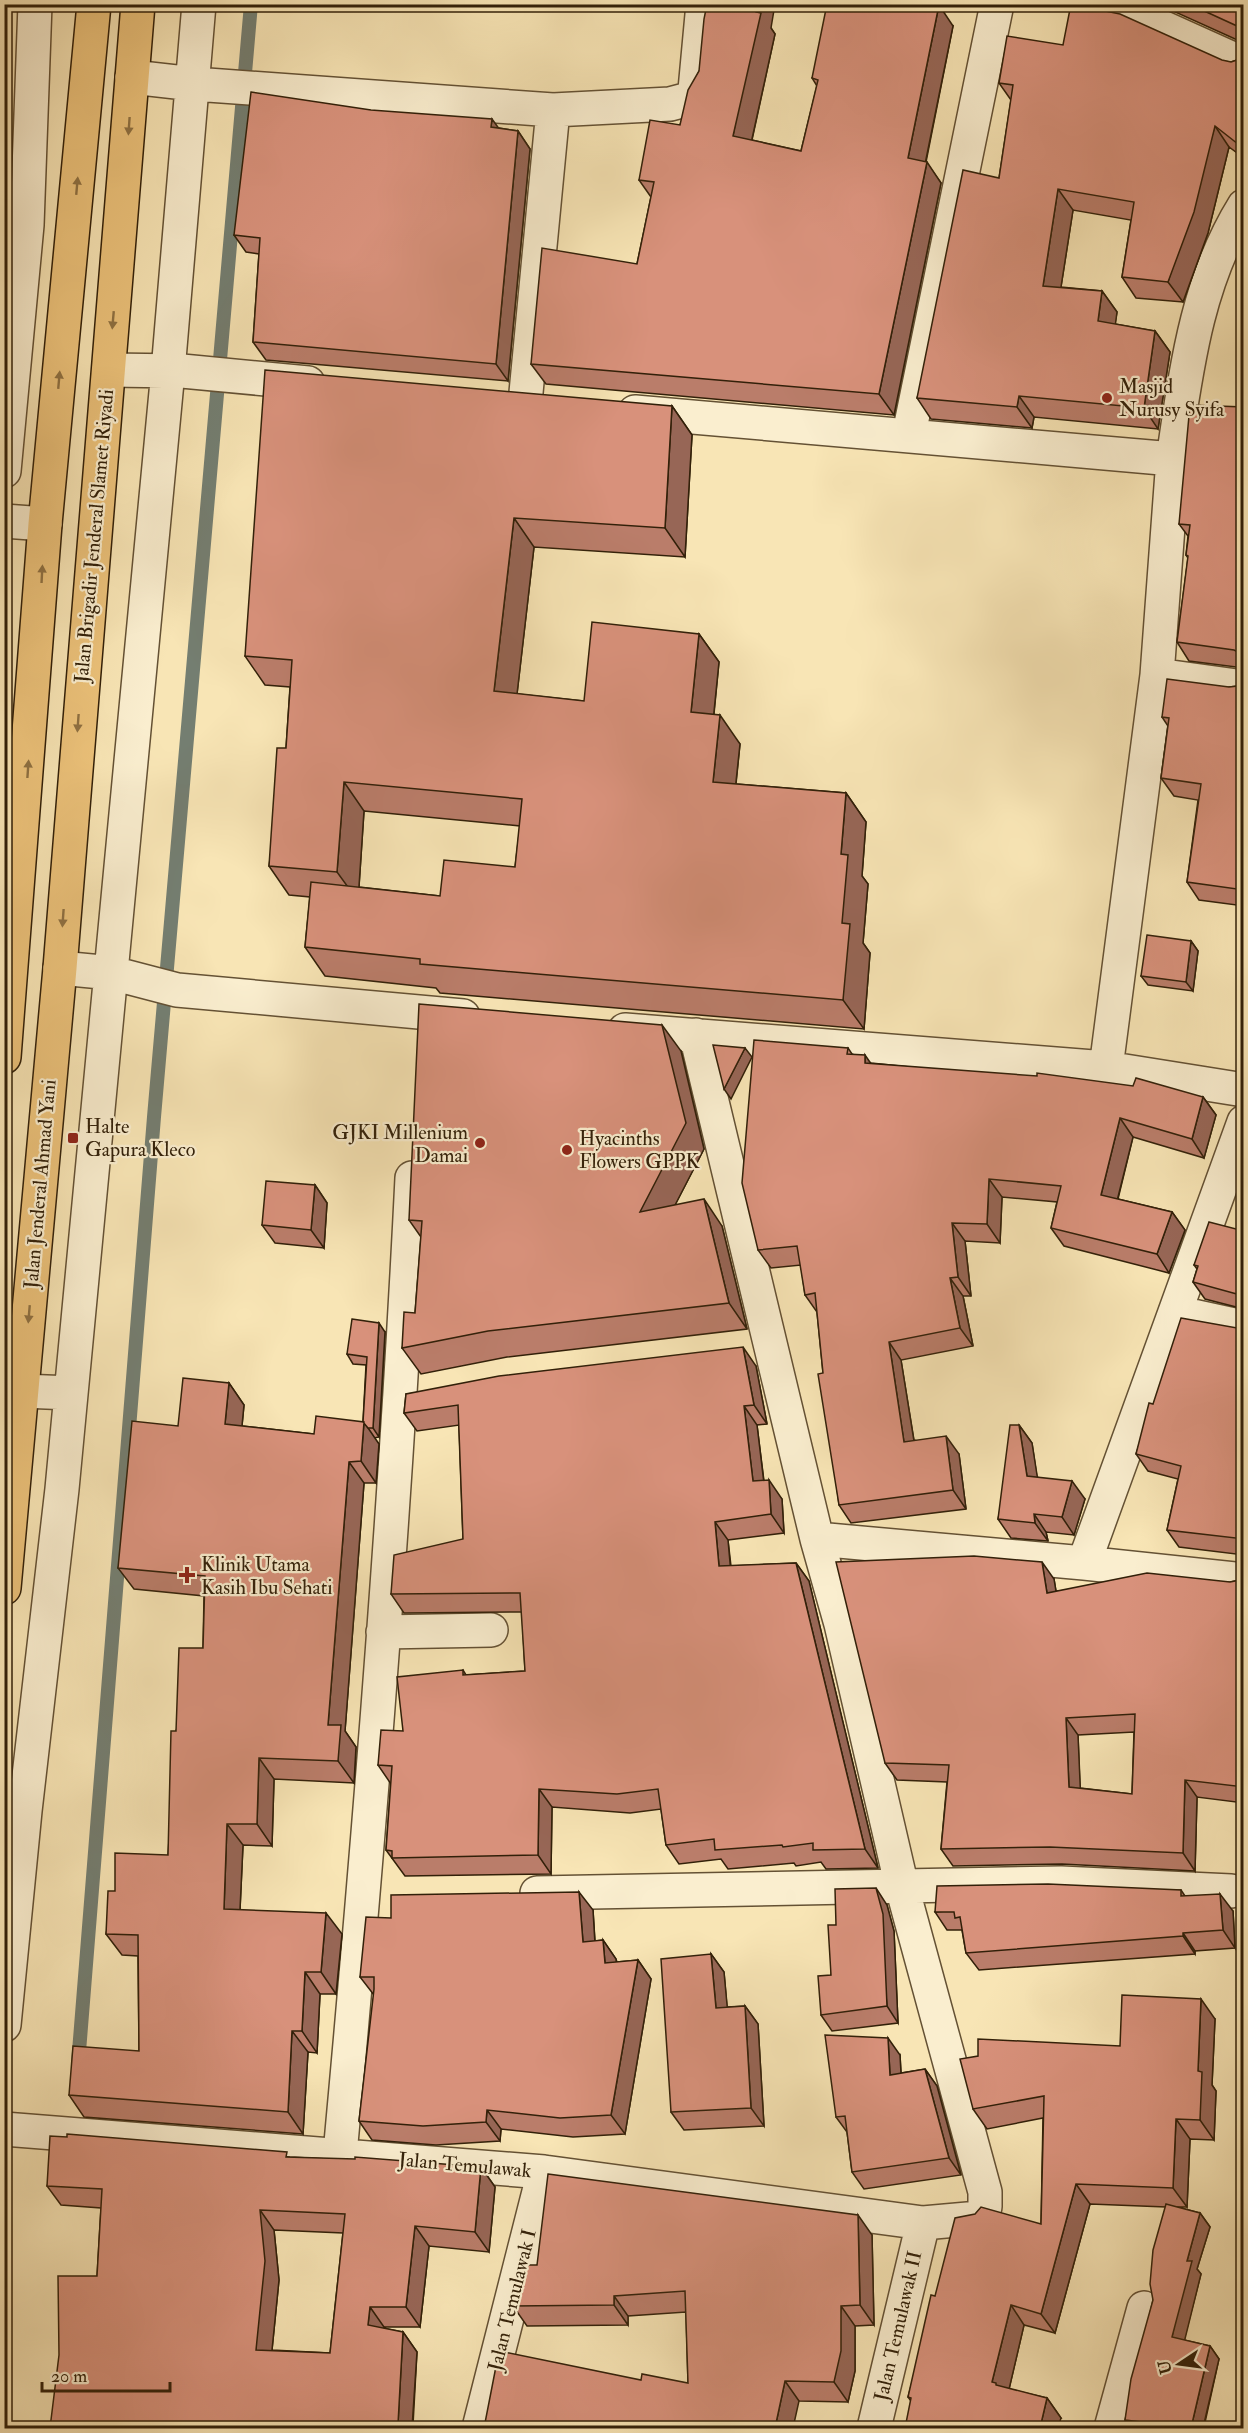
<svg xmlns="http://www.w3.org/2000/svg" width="1248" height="2433" viewBox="0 0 1248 2433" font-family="'IM FELL Double Pica',serif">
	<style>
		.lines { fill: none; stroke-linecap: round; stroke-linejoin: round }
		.stream { stroke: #747e71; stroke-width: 14 }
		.minor-casing { stroke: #645134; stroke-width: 36 }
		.trunk-casing { stroke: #322009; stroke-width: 36 }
		.minor { stroke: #faeecf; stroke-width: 33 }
		.trunk { stroke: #ecc27a; stroke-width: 33 }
		.wall { fill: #ba7d6a; stroke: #322009; stroke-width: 1.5; fill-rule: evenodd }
		.shaded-wall { fill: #976656; stroke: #322009; stroke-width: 1.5 }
		.building { fill: #d8917b; stroke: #322009; stroke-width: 1.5; fill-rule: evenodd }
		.oneway { fill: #8f7142 }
		.poi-dot { fill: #8f2418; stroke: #faeecf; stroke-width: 2 }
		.labels { text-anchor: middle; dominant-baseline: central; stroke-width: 4.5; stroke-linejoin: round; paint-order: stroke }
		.poi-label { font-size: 20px; fill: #322009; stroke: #faeecf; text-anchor: start }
		.street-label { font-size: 20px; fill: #322009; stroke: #faeecf }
	</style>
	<rect width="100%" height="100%" fill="#f8e5b5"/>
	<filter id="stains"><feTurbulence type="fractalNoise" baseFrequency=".00333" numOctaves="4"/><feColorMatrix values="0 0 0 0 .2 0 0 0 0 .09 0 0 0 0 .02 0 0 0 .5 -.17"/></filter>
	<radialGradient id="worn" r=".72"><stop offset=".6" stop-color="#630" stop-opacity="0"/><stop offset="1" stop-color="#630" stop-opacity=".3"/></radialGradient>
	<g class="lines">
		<path class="stream" d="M78 2064 154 1117 251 4"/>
		<defs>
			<path id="minor" d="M1102 4 1133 14 1136 4
				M1133 14 1244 64
				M132 77 194 84 553 110
				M109 370 182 371 308 383
				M525 403 553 110 670 104 689 99 695 90 703 4
				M635 412 1173 459 1157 675 1106 1068
				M909 434 997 4
				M1173 459C1186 372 1196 283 1244 206
				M4 471 27 225 35 4
				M4 521 45 524
				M1157 675 1244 687
				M60 968 112 973 177 990 463 1016
				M625 1030 1106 1068 1244 1090
				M1175 1312 1244 1327
				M22 1391 71 1393
				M817 1539 1084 1563 1244 1580
				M1084 1563 1244 1122
				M383 1632 491 1630
				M537 1893 1061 1883 1231 1891
				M4 2025 25 1811 62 1489 168 371 199 4
				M4 2129 544 2172 923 2223 979 2218 985 2207V2192L902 1887 841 1624 817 1539 696 1035
				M340 2154C370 1829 396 1504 412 1178
				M479 2428 544 2172
				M874 2428 923 2223
				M1111 2428 1144 2308"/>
			<path id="trunk" d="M4 1057 45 524 94 4
				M4 1588 60 968 138 4"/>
		</defs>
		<use href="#minor" class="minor-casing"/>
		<use href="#trunk" class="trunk-casing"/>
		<use href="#minor" class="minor"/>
		<use href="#trunk" class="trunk"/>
	</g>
	<path class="wall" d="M1168 4H1244V43L1173 11Z
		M953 26 926 162 941 183 894 415 546 384 531 364 637 264 651 197 639 180 680 125 699 71 771 28 775 34 752 140 801 151 817 86 812 78Z
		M1063 45 1231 62 1240 59 1244 54V158L1229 147 1208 233 1183 302 1136 298 1122 277 1131 220 1073 210 1061 287 1102 291 1117 312 1115 324 1155 331 1170 352 1158 429 1034 417 1032 428 931 419 917 398 999 178 1011 100 999 83Z
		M499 128 518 131 530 149 508 381 266 360 253 342 259 254 246 252 234 235Z
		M672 406 692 435 685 557 534 547 517 694 584 701 699 634 719 662 714 714 740 744 736 784 846 793 866 822 862 876 868 884 863 943 870 953 864 1029 440 993 436 988 325 976 305 947 310 897 289 895 269 866 286 748 290 687 265 685 245 656ZM364 811 520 826 515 867 440 896 359 887Z
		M1244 407V668L1189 661 1177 642 1188 558 1186 555 1188 536 1179 524Z
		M1244 682V906L1199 900 1187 882 1198 800 1174 796 1161 778 1168 726 1162 717 1229 687 1238 686Z
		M1191 941 1198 951 1193 991 1148 985 1141 976Z
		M848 1048 852 1054 871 1063 1203 1097 1216 1115 1204 1158 1133 1137 1118 1199 1172 1212 1185 1230 1169 1273 1064 1246 1051 1228 1057 1202 1002 1197 1000 1243 965 1241 971 1296H963L973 1346 901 1360 914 1440 959 1454 966 1509 851 1523 839 1505 823 1373 817 1312 805 1295 801 1265 771 1268 758 1250Z
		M681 1051 704 1149 675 1205 722 1226 747 1329 507 1357 421 1374 402 1348 415 1313 421 1237 409 1220Z
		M315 1185 327 1203 324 1248 275 1243 262 1225Z
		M1244 1231V1309L1205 1299 1193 1282 1197 1269 1194 1265Z
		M1244 1324V1555L1179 1547 1167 1530 1178 1479 1148 1471 1136 1454 1153 1404 1237 1328Z
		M385 1332 379 1437 374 1438 379 1444 376 1483H364L345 1731 356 1747 354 1783 274 1779 272 1846 243 1845 240 1910 342 1934 336 1994H320L317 2053 308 2052 303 2134 84 2117 69 2095 139 2051 138 1956 122 1955 106 1934 115 1891 168 1855 176 1731 203 1648 204 1596 134 1589 118 1568 178 1426 229 1383 244 1405 242 1426 314 1434 363 1422 366 1365 353 1364 347 1354Z
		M756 1366 767 1424 757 1425 764 1481 782 1499 784 1533 728 1540 731 1566 796 1563 809 1581 878 1868 826 1869 821 1862 796 1866 794 1863 728 1869 721 1859 679 1864 666 1845 661 1809 630 1813 552 1807 551 1874 405 1876 386 1850 391 1784 378 1765 403 1731 463 1670 466 1675 525 1671 522 1612 404 1613 391 1594 463 1539 459 1425 417 1431 404 1413 406 1394Z
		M1019 1425 1032 1443 1037 1477 1085 1499 1074 1535 1046 1532 1048 1541 1011 1538 998 1519Z
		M1244 1577V1803L1197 1797 1195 1871 1062 1864 953 1866 941 1849 947 1782 897 1780 885 1763 1054 1579 1056 1591 1230 1582 1240 1580ZM1134 1732 1132 1794 1080 1788 1078 1735Z
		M1181 1890 1185 1896 1233 1911 1235 1948 1195 1951V1954L979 1970 966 1953 962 1930H947L935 1912Z
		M887 1905 894 1931 898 2023 832 2031 821 2015 831 1975 836 1925Z
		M593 1910 595 1941 603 1940 616 1959 617 1962 638 1960 651 1979 625 2134 573 2137 501 2129 500 2141 436 2145 372 2140 359 2121 374 1995 360 1977 391 1918Z
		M711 1954 724 1972 727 2007 745 2006 758 2024 764 2126 684 2130 671 2112Z
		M1215 2019 1212 2085 1216 2091 1214 2140 1190 2139 1187 2207H1177L1200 2213 1210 2227 1197 2269 1201 2274 1184 2340 1210 2346 1219 2359 1204 2427 1212 2428H1132L1125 2420 1153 2300 1166 2207 1090 2204 1055 2333 1024 2325 1009 2389 1047 2398 1061 2418 911 2401 908 2397 935 2296 1041 2224 1043 2118 987 2129 973 2109 1120 2046Z
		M900 2055 901 2073 925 2069 937 2086 961 2175 864 2189 852 2172 847 2132 836 2117Z
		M67 2137 290 2157 481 2167 495 2187 489 2252 429 2246 420 2327H384L383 2328 403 2332 417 2352 413 2425 50 2428 97 2276 101 2208 61 2205 47 2186ZM274 2230 343 2233 330 2353 272 2350 279 2280Z
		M872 2235 874 2325 855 2326V2371L848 2402 799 2401 641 2380 688 2383 686 2312 628 2316V2325L527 2326 513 2306 537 2265Z"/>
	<path class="shaded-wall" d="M757 4H775L771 28 775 34 748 157 733 136Z
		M939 5 953 26 922 179 908 158Z
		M4 63 6 65 4 84Z
		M492 119 505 137 491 127Z
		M1215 126 1229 147 1208 233 1183 302 1168 282Z
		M518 131 530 149 508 381 496 364Z
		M1244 136V152L1238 144Z
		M927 162 941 183 894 415 879 394Z
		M1058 189 1073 210 1058 306 1043 286Z
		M1102 291 1117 312 1113 342 1098 321Z
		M1155 331 1170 352 1158 429 1144 408Z
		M1019 396 1034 417 1032 428 1017 407Z
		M672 406 692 435 685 557 665 528Z
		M514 518 534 547 514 720 494 691Z
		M699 634 719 662 711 741 691 712Z
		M720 715 740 744 733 810 713 782Z
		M344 782 364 811 358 901 337 872Z
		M846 793 866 822 862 876 868 884 863 943 870 953 864 1029 843 1000 841 854Z
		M1191 941 1198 951 1193 991 1186 982Z
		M662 1025 681 1051 704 1149 658 1238 640 1212Z
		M745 1048 752 1057 731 1099 724 1089Z
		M865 1055 878 1074 865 1063Z
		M1203 1097 1216 1115 1204 1158 1192 1139Z
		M1120 1118 1133 1137 1114 1213 1101 1195Z
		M989 1179 1002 1197 1000 1243 987 1224Z
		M315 1185 327 1203 324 1248 311 1230Z
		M704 1199 722 1226 747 1329 729 1303Z
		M1172 1212 1185 1230 1169 1273 1157 1254Z
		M952 1223 965 1241 971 1296 958 1277Z
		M950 1278 963 1296 973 1346 960 1328Z
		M379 1323 385 1332 379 1437 373 1428Z
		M889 1342 901 1360 917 1460 904 1442Z
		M743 1347 756 1366 767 1424 754 1405Z
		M229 1383 244 1405 240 1446 225 1424Z
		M744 1406 757 1425 766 1500 753 1481Z
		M364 1422 379 1444 376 1483 361 1461Z
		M1019 1425 1032 1443 1040 1494 1027 1476Z
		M946 1436 959 1454 966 1509 953 1490Z
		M349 1462 364 1483 345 1731 356 1747 354 1783 338 1761 328 1725Z
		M769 1480 782 1499 784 1533 771 1514Z
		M1072 1481 1085 1499 1074 1535 1062 1517Z
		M1034 1514 1046 1532 1048 1541 1035 1523Z
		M715 1522 728 1540 732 1585 719 1566Z
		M1042 1562 1054 1579 1059 1610 1047 1593Z
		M796 1563 809 1581 878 1868 865 1849Z
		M1244 1635V1667L1239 1661Z
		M1066 1718 1078 1735 1081 1804 1069 1787Z
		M259 1758 274 1779 272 1846 257 1824Z
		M1185 1780 1197 1797 1195 1871 1183 1853Z
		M539 1789 552 1807 551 1874 538 1855Z
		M227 1824 243 1845 239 1931 224 1909Z
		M876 1888 887 1905 894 1931 898 2023 887 2006Z
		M579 1892 593 1910 596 1961 583 1942Z
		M1220 1894 1233 1911 1235 1948 1223 1930Z
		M326 1913 342 1934 336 1994 321 1972Z
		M1183 1933 1195 1951V1954L1183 1936Z
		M603 1940 616 1959 618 1982 605 1963Z
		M711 1954 724 1972 729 2026 716 2008Z
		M638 1960 651 1979 625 2134 611 2115Z
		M305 1972 320 1994 317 2053 302 2031Z
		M1201 1999 1215 2019 1212 2085 1216 2091 1214 2140 1200 2120 1198 2071Z
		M745 2006 758 2024 764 2126 751 2108Z
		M292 2031 308 2052 303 2134 288 2112Z
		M888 2038 900 2055 902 2092 890 2075Z
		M925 2069 937 2086 961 2175 949 2158Z
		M487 2110 501 2129 500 2141 486 2122Z
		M1176 2119 1190 2139 1187 2207 1173 2188Z
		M481 2167 495 2187 489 2252 475 2232Z
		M1076 2184 1090 2204 1055 2333 1041 2314Z
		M260 2210 274 2230 279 2280 270 2370 256 2350Z
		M1200 2213 1210 2227 1197 2269 1201 2274 1182 2351 1172 2337 1187 2261Z
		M858 2215 872 2235 874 2325 860 2305Z
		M415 2226 429 2246 420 2327 406 2307Z
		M614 2296 628 2316V2325L614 2305Z
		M1011 2305 1024 2325 1007 2398 992 2382Z
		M841 2306 855 2326V2371L848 2402 834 2382Z
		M370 2307 384 2327 382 2345 368 2325Z
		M403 2332 417 2352 412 2428 398 2424Z
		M1210 2346 1219 2359 1203 2428H1191Z
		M785 2381 799 2401 793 2428H775Z
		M1047 2398 1061 2418 1058 2428H1040Z"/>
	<path class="building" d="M707 4H757L756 12 761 13 733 136 801 151 818 80 812 78 827 4 939 5 908 158 927 162 879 394 531 364 542 248 637 264 654 182 639 180 650 120 680 125 688 90 699 71 704 19Z
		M1071 4 1120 14 1222 60 1231 62 1240 59 1244 54V136L1238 144 1215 126 1194 212 1168 282 1122 277 1134 202 1058 189 1043 286 1102 291 1098 321 1155 331 1144 408 1019 396 1017 407 917 398 963 170 999 178 1013 85 999 83 1007 36 1063 45Z
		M1189 4H1244V32L1237 26Z
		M251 92 371 110 492 119 491 127 518 131 496 364 253 342 260 238 234 235Z
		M265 370 672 406 665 528 514 518 494 691 584 701 592 622 699 634 691 712 720 715 713 782 846 793 841 854 848 855 842 923 850 924 843 1000 420 964V959L305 947 311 882 440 896 444 860 515 867 522 799 344 782 337 872 269 866 277 748H286L292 660 245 656Z
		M1190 405 1244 407V655L1234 650 1177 642 1188 556 1186 555 1190 525 1179 524Z
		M1167 679 1229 687 1238 686 1244 682V890L1187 882 1201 784 1161 778 1169 718 1162 717Z
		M1147 935 1191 941 1186 982 1141 976Z
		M419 1004 662 1025 686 1123 640 1212 704 1199 729 1303 488 1331 402 1348 404 1312 415 1313 422 1221 409 1220Z
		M754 1040 848 1048 847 1054 865 1055V1063L1037 1076V1073L1133 1086 1136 1078 1203 1097 1192 1139 1120 1118 1101 1195 1172 1212 1157 1254 1051 1228 1061 1186 989 1179 987 1224 952 1223 958 1277 950 1278 960 1328 889 1342 904 1442 946 1436 953 1490 839 1505 818 1374 823 1373 815 1293 805 1295 797 1246 758 1250 742 1183Z
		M713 1045 745 1048 724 1089Z
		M266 1181 315 1185 311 1230 262 1225Z
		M1209 1222 1244 1231V1296L1193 1282 1198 1266 1194 1265Z
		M1181 1318 1237 1328 1244 1324V1539L1167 1530 1181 1466 1136 1454 1149 1403 1153 1404Z
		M352 1319 379 1323 373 1428H368L363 1422 367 1357 347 1354Z
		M743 1347 754 1405 744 1406 753 1481 769 1480 771 1514 715 1522 719 1566 796 1563 865 1849 813 1850V1843L783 1847 782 1845 715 1850 714 1839 666 1845 658 1789 617 1794 539 1789 538 1855 392 1858V1851L386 1850 392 1766 378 1765 381 1730 403 1731 397 1677 463 1670V1675L525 1671 520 1593 391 1594 394 1555 463 1539 458 1405 404 1413 406 1394 499 1376Z
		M183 1378 229 1383 225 1424 314 1434 316 1416 364 1422 361 1461 349 1462 328 1725H341L338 1761 259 1758 257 1824H227L224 1909 326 1913 321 1972H305L302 2031H292L288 2112 69 2095 73 2046 139 2051 138 1935 106 1934 108 1891H115V1853L168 1855 171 1731H176L179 1648H203L205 1576 118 1568 132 1421 178 1426Z
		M1010 1425H1019L1027 1476 1072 1481 1062 1517 1034 1514 1035 1523 998 1519Z
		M974 1556 1042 1562 1047 1593 1147 1573 1230 1582 1240 1580 1244 1577V1635L1239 1661 1244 1660V1787L1185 1780 1183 1853 1050 1847 941 1849 949 1765 885 1763 836 1562ZM1135 1714 1132 1794 1069 1787 1066 1718Z
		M1048 1884 1181 1890V1896L1220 1894 1223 1930 1183 1933V1936L966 1953 960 1917 955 1918 954 1912H935L937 1886Z
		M876 1888 883 1914 887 2006 821 2015 818 1976 831 1975 828 1925H836L835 1889Z
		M579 1892 583 1942 603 1940 605 1963 638 1960 611 2115 560 2118 487 2110 486 2122 423 2126 359 2121 374 1989V1977H360L366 1917 391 1918V1895Z
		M711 1954 716 2008 745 2006 751 2108 671 2112 661 1959Z
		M1122 1995 1201 1999 1198 2071 1202 2072 1200 2120 1176 2119 1173 2188 1076 2184 1041 2314 1011 2305 992 2382 996 2383V2385L1047 2398 1040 2428H905L911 2398 908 2397 931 2295 935 2296 955 2218 975 2214 981 2207 1041 2224 1044 2096 973 2109 960 2059 978 2056V2039L1120 2046Z
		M825 2035 888 2038 890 2075 925 2069 949 2158 852 2172 845 2116 836 2117Z
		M67 2134 287 2152 286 2157 355 2159V2157L481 2167 475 2232 415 2226 406 2307H370L368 2325 403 2332 398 2424 454 2428H50L59 2355 58 2276H97L102 2189 47 2186 50 2136 67 2137ZM260 2210 345 2214 330 2353 256 2350 265 2261Z
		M548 2174 858 2215 860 2305 841 2306V2351L834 2382 785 2381 775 2428H484L499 2351 641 2380 642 2374 688 2383 685 2291 614 2296V2305L513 2306 521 2265H537Z
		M1166 2204 1200 2213 1187 2261H1192L1172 2337 1210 2346 1191 2428 1210 2426V2428H1150L1149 2423 1125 2420 1131 2379 1153 2300 1150 2284 1153 2250Z"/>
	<defs><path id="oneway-solid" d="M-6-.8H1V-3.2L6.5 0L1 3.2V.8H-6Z" transform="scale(1.5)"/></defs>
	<g class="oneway">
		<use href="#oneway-solid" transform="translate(129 126) rotate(94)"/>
		<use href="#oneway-solid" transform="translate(77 186) rotate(-85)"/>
		<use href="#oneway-solid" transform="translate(113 320) rotate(95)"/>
		<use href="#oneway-solid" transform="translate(59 380) rotate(-85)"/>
		<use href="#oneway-solid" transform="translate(42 574) rotate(-87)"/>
		<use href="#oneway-solid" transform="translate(78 723) rotate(94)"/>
		<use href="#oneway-solid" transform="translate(28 769) rotate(-86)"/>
		<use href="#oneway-solid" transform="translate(63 918) rotate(94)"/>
		<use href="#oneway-solid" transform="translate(29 1314) rotate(95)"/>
	</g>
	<g class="poi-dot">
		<circle cx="1107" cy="398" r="6"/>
		<rect x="67" y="1132" width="12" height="12" rx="3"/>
		<circle cx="480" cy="1143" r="6"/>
		<circle cx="567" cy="1150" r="6"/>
		<path d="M184 1566h6v6h6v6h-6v6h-6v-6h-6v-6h6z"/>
	</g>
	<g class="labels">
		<g class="poi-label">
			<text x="1119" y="386">Masjid<tspan x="1119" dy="23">Nurusy Syifa</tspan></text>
			<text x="85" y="1126">Halte<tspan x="85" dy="23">Gapura Kleco</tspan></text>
			<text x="468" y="1132" text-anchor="end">GJKI Millenium<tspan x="468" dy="23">Damai</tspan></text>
			<text x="579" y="1138">Hyacinths<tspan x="579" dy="23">Flowers GPPK</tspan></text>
			<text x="201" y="1564">Klinik Utama<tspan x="201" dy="23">Kasih Ibu Sehati</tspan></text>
		</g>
		<g class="street-label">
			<text transform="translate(94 536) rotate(-85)">Jalan Brigadir Jenderal Slamet Riyadi</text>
			<text transform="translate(40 1184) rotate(-85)">Jalan Jenderal Ahmad Yani</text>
			<text transform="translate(465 2165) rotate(5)">Jalan Temulawak</text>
			<text transform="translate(512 2300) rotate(-76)">Jalan Temulawak I</text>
			<text transform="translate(898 2326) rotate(-77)">Jalan Temulawak II</text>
		</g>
	</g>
	<rect width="1248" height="2433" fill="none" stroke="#f8e5b5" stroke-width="24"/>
	<rect x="6" y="6" width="1236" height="2421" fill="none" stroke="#322009" stroke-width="3"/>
	<rect x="12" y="12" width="1224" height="2409" fill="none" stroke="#322009" stroke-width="1.5"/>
	<g transform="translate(1179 2364) rotate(257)" stroke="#faeecf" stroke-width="4.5" paint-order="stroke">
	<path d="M0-4.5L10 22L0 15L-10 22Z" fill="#322009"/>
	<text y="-9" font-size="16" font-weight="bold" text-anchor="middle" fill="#322009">U</text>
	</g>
	<path d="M42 2382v9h128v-9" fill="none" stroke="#322009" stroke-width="3"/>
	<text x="51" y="2382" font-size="18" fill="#322009" stroke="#faeecf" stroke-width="4.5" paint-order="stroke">20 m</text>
	<rect width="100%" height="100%" filter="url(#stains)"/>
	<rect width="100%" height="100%" fill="url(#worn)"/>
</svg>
